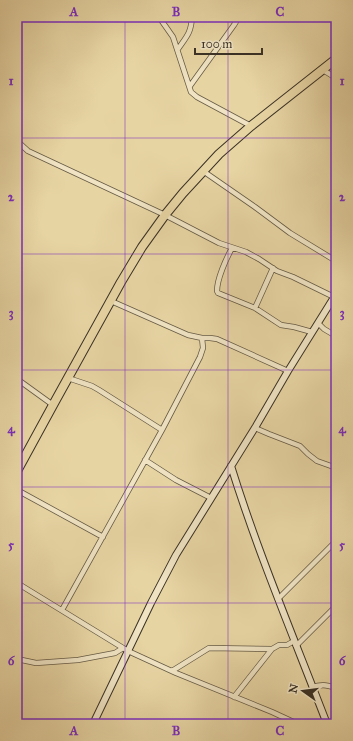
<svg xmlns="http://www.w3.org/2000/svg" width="353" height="741" viewBox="0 0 353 741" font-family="'IM FELL Great Primer',serif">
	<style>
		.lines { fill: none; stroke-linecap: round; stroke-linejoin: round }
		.street-casing { stroke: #655a44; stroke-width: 6 }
		.secondary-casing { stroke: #3a3125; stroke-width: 8 }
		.highway-casing { stroke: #3a3125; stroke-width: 10 }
		.street { stroke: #efe3c3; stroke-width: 4.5 }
		.secondary { stroke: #efe3c3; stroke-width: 6 }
		.highway { stroke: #e7d4a3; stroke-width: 8 }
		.grid { fill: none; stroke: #7b2cbf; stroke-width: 1; stroke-opacity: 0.55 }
		.neatline { fill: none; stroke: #7b2cbf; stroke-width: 1.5 }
		.grid-label { font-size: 13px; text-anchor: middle; font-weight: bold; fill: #7b2cbf }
	</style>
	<rect width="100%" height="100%" fill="#e7d4a3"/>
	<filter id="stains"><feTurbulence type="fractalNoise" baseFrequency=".005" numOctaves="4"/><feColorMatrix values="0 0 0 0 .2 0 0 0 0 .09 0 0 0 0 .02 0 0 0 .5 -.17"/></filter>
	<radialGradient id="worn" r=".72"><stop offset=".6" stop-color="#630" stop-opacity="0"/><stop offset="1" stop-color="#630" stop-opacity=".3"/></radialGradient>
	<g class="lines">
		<defs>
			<path id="street" d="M159 17 173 37 191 92 197 97 251 126
				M237 20 242 17
				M178 49C187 36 191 33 192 17
				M323 70 336 78
				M190 86 234 25 237 20 236 17
				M17 141 28 151 165 215 219 243 246 252 259 259 277 271 293 277 334 297
				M203 171 255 207 290 233 336 261
				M232 248C226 259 217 279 217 291L218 293 255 308 281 325 294 327 312 332
				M111 301 188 335 202 338H210L217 339 288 371
				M255 308 273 268
				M318 323 324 329 336 336
				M68 378 92 386 99 390 162 430
				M17 379 53 405
				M255 428 269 434 300 446 308 454 317 461 331 466H336
				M145 460 176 480 211 498
				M17 490 103 537
				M17 583 128 651 176 673 272 712 298 724
				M278 599 336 541
				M62 610 162 430 200 357 203 348 202 338
				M296 646 336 606
				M17 659 36 663 78 660 115 653 123 648
				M172 671 209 648 272 649
				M312 687C322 684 326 685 336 688
				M234 697 272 649 279 645H287L294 641"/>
			<path id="secondary" d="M231 466C258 553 294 638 327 724
				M93 724 151 603 176 555 256 426 288 371 336 294"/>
			<path id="highway" d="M17 471 53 405 121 282 142 247 165 215 183 193 219 154 251 126 336 59"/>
		</defs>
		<use href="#street" class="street-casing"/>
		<use href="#secondary" class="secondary-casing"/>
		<use href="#highway" class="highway-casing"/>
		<use href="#street" class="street"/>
		<use href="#secondary" class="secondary"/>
		<use href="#highway" class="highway"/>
	</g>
	<path class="grid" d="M125 17V724M228 17V724M17 138H336M17 254H336M17 370H336M17 487H336M17 603H336"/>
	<rect width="353" height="741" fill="none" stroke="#e7d4a3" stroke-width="44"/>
	<g transform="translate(303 691) rotate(284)" stroke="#efe3c3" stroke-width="3" paint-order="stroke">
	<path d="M0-3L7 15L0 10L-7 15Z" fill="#3a3125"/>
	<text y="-6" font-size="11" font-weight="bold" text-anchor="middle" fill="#3a3125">N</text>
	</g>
	<path d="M195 48v6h67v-6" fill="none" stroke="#3a3125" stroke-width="2"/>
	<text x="201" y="48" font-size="12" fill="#3a3125" stroke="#efe3c3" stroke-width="3" paint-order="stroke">100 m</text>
	<rect x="22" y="22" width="309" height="697" class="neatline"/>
	<g class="grid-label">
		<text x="74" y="16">A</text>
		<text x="176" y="16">B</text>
		<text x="280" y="16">C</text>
		<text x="11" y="85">1</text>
		<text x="342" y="85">1</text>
		<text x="11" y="201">2</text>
		<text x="342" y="201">2</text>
		<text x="11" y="317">3</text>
		<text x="342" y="317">3</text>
		<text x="11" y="433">4</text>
		<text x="342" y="433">4</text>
		<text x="11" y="549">5</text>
		<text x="342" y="549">5</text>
		<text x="11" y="665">6</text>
		<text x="342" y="665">6</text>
		<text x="74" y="735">A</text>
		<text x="176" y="735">B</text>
		<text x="280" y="735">C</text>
	</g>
	<rect width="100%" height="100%" filter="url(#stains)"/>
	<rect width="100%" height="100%" fill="url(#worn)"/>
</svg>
